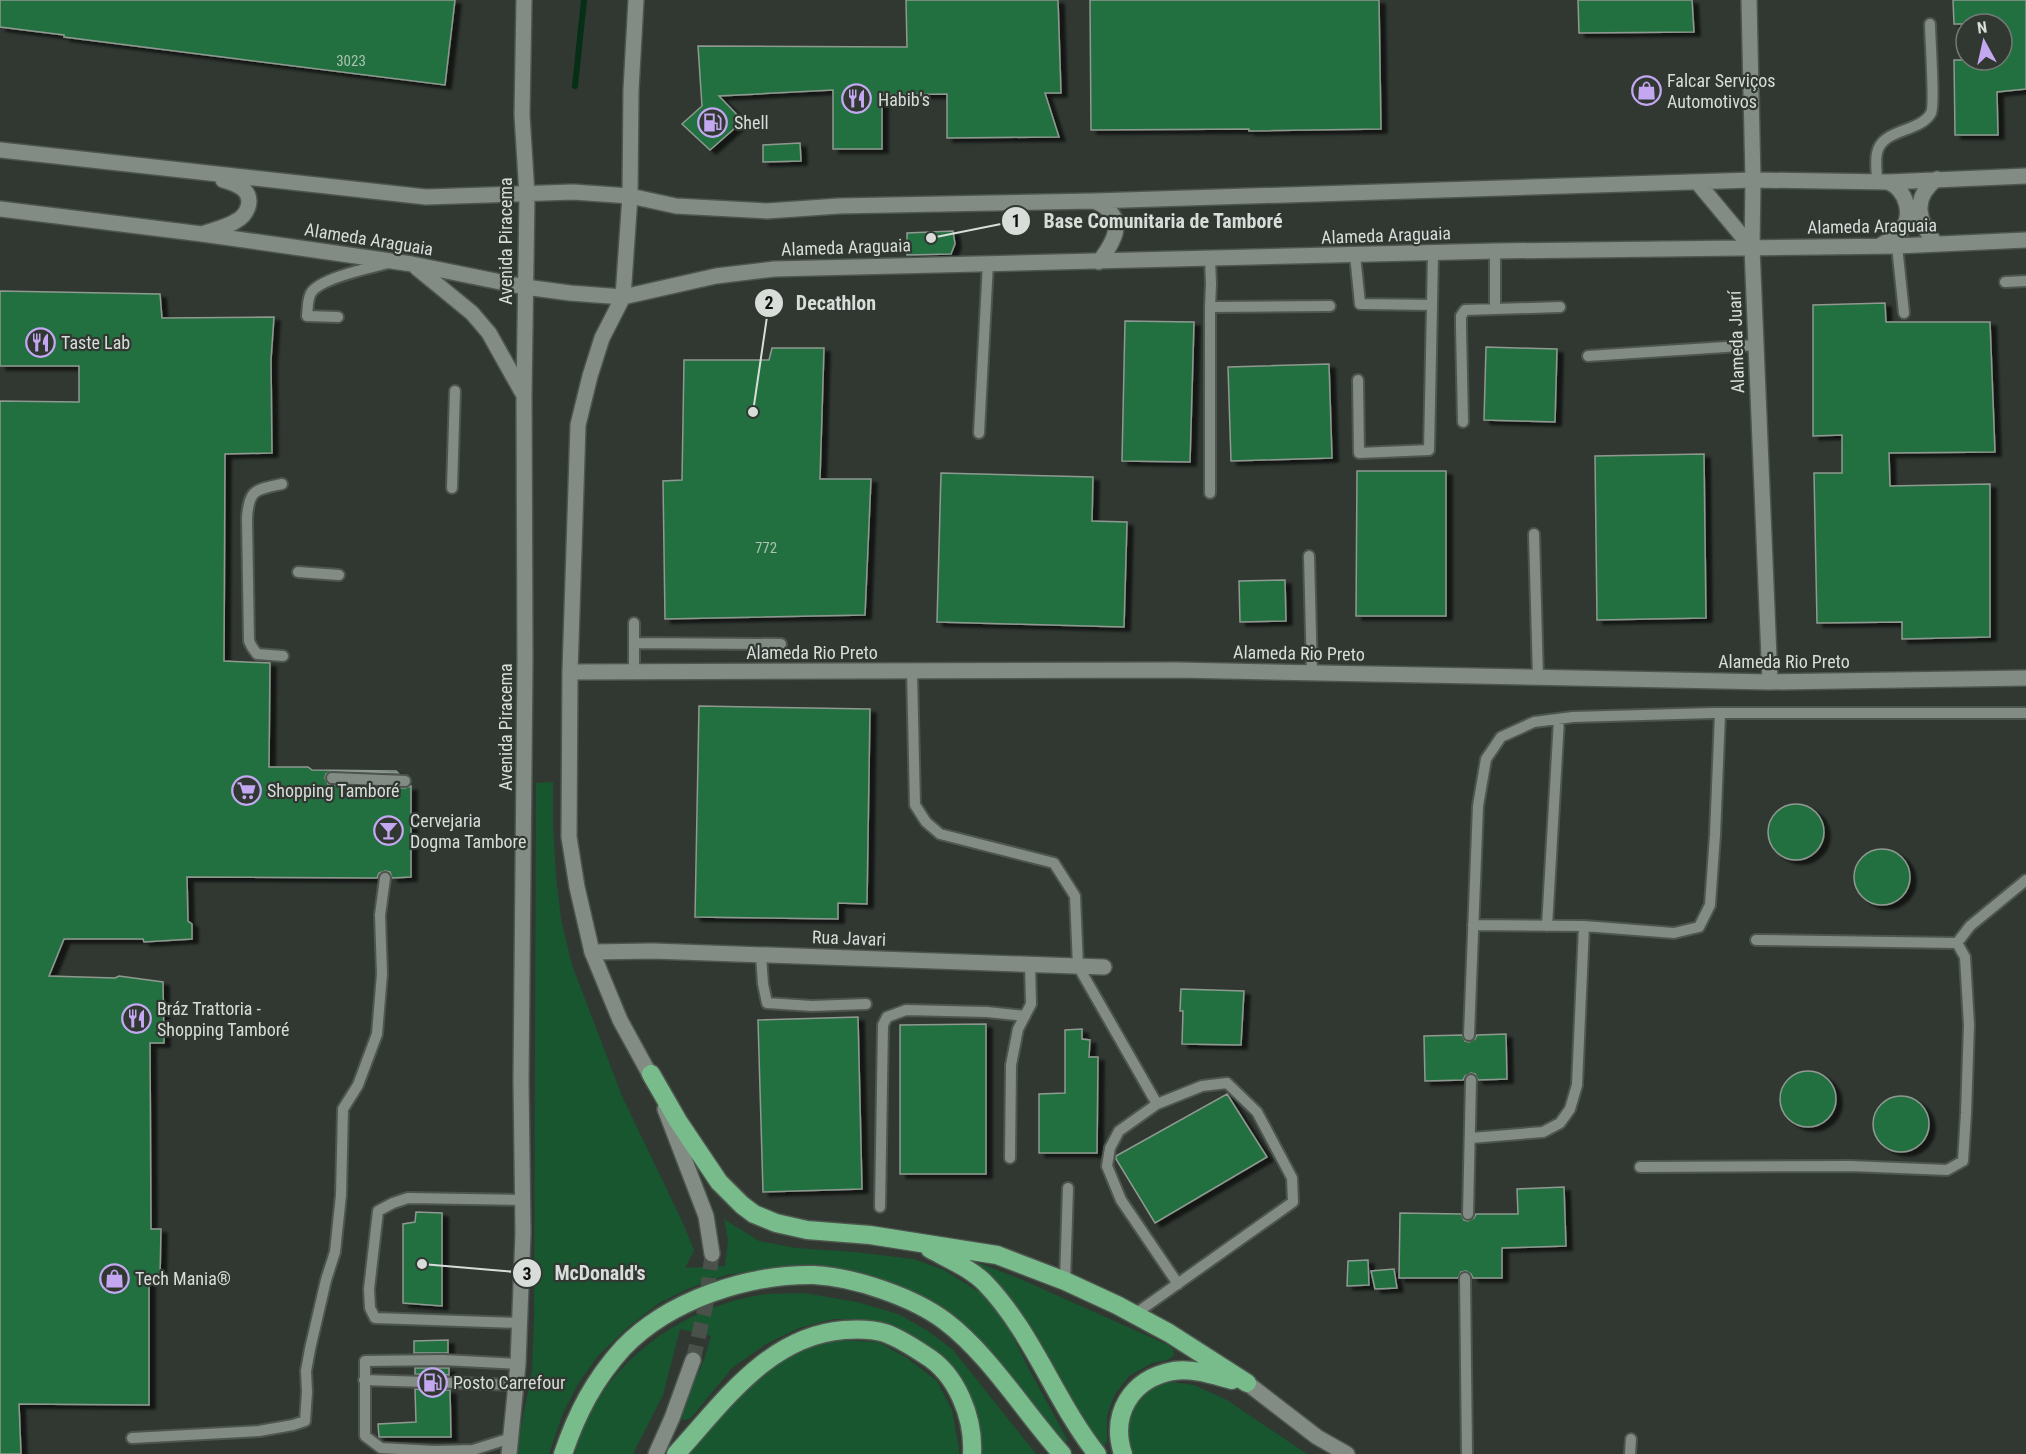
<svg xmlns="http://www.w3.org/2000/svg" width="2026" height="1454" viewBox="0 0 2026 1454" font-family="'Roboto Condensed',sans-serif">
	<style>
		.green { fill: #17562f }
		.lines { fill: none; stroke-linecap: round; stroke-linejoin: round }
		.stream { stroke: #062f16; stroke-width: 6 }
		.building { fill: #23703f; stroke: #8f9991; stroke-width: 1.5; filter: url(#shadow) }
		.secondary-tunnel { stroke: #4a514b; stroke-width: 15; stroke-dasharray: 15 8; stroke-linecap: butt }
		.lane-casing { stroke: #4e554f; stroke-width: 14 }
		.street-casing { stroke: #4e554f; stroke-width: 18 }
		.secondary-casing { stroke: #4e554f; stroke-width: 18 }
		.highway-casing { stroke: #4e554f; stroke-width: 21 }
		.lane { stroke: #828b84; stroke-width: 10 }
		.street { stroke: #828b84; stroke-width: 15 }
		.secondary { stroke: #828b84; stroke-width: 15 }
		.highway { stroke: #79bc8b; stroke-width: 18 }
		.labels { text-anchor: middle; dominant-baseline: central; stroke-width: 4.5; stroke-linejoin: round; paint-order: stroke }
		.number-label { font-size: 15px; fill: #abc2b2 }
		.poi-label { font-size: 18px; fill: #d8ddd9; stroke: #313832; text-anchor: start }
		.street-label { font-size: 18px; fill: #d8ddd9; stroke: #313832 }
		.leader { fill: none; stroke: #d8ddd9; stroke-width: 2 }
		.callout-dot { fill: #d8ddd9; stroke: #313832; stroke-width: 2 }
		.mark-label { font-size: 18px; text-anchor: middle; font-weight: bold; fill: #111 }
		.callout-label { font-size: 20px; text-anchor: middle; font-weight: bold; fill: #d8ddd9; stroke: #313832; stroke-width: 4.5; stroke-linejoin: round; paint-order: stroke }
	</style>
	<defs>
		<filter id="shadow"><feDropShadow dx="6" dy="4" stdDeviation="1.5" flood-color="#0009"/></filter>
	</defs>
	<rect width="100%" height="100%" fill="#313832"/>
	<path class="green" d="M553 782V824L556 876 561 919 572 965 622 1096 682 1221 694 1250 685 1268 725 1266 728 1240 724 1219 759 1241 796 1248 855 1252 913 1259 944 1270 979 1292 1000 1314 1010 1331 1030 1371 1067 1439 1066 1443 1059 1442 954 1320 808 1268 769 1269 726 1275 690 1288 659 1303 627 1328 597 1357 578 1384 563 1413 549 1454H519L517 1448 532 1371 534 1319 536 783Z
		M979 1263 1018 1278 1168 1345 1173 1349 1174 1355 1168 1360 1152 1363 1129 1376 1115 1394 1107 1415V1441L1104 1446 1098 1445 1020 1312 991 1276 977 1266Z
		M804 1293 857 1302 898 1314 928 1331 953 1350 1036 1454H978L940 1357 916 1339 893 1328 860 1319H833L799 1328 766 1344 732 1368 691 1418 685 1420 680 1419V1413L704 1360 711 1336 680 1329 663 1395 633 1454H575C596 1369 675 1310 759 1295 773 1293 790 1294 804 1293Z
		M836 1340 878 1342 907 1358 937 1381 952 1410 959 1448V1454H688C719 1415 750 1374 796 1352 808 1347 823 1344 836 1340Z
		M1172 1382 1194 1385 1227 1400 1307 1454H1133C1119 1416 1132 1389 1172 1382Z"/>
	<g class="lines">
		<path class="stream" d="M575 86 584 0"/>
	</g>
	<path class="building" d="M0 0H455L445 85 64 37V35L0 27Z
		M906 0H1058L1061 93H1045L1059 137 947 138V94L882 95V149H833V90L719 96 743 121 710 150 682 124 702 106 698 46 907 47Z
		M1090 0H1379L1381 129 1249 131V129L1091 130Z
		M1578 0H1692L1694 32 1579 33Z
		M1953 0H2026V89L1997 92 1998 135H1955L1954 60H2002V24H1954Z
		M800 143 801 161 763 162V145Z
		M953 231 955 244 951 254 907 255V233Z
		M0 291 160 294 162 318 274 317 271 360 272 453 225 454 224 661 270 663 269 767H308L312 770 396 771 398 773 332 771 326 774 325 778 328 784 332 785 405 788 411 786V877L392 878 390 872 385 871 379 873 377 878 187 877 188 921 192 924V939L144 942 143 939H64L49 976 115 978 119 976 163 982 164 1043H150L151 1229H161L160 1278 149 1279V1405L19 1404 21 1454H0V401L79 402V366H0Z
		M1885 303 1886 322H1990L1995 452 1889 453 1890 486 1990 484V637L1902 639V622L1817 623 1814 473H1842V435L1813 436V305Z
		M1125 321 1194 322 1190 462 1122 461Z
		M1486 347 1557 349 1555 422 1484 420Z
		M772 348H824L820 479H871L865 615 665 619 663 481 682 480 684 360H769Z
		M1329 364 1332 458 1231 461 1228 367Z
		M1704 454 1706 618 1597 620 1595 456Z
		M1357 471H1446V616H1356Z
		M941 473 1093 477 1092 521 1127 522 1124 627 937 622Z
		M1285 580 1286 621 1240 622 1239 581Z
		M699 706 870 709 867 904 838 903V919L695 917Z
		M1768 832a28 28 0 1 1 56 0a28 28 0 1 1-56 0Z
		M1854 877a28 28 0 1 1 56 0a28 28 0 1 1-56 0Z
		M1181 989 1244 991 1241 1045 1182 1044 1183 1011H1180Z
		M858 1017 862 1189 763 1192 758 1020Z
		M986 1024V1174H900V1025Z
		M1082 1029V1039L1090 1040 1089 1057H1098L1097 1153H1039V1094L1065 1093V1030Z
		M1506 1034 1507 1079 1478 1080 1475 1074 1471 1073 1465 1076 1463 1080 1425 1081 1424 1036 1462 1035 1465 1041 1469 1042 1475 1039 1477 1035Z
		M1780 1099a28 28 0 1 1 56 0a28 28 0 1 1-56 0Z
		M1227 1094 1267 1157 1155 1223 1116 1159V1156Z
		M1873 1124a28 28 0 1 1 56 0a28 28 0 1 1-56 0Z
		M1564 1187 1566 1246 1502 1248V1278H1473L1471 1274 1466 1271 1461 1272 1458 1278H1399L1400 1213 1461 1214 1464 1220 1468 1221 1474 1218 1476 1214H1518L1517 1189Z
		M416 1212 442 1213V1306L403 1303V1224L415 1222Z
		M1368 1260 1369 1285 1347 1286 1348 1261Z
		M1394 1269 1397 1288 1375 1289 1371 1271Z
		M448 1340V1353H414V1341Z
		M415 1368H449V1375L415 1374Z
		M415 1389 450 1390 451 1437H379L378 1424 416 1422Z"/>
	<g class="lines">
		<path class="secondary-tunnel" d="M693 1360 706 1304 712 1254"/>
		<defs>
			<path id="lane" d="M1877 181C1877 173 1875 162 1877 153 1882 128 1920 133 1931 113 1935 106 1930 37 1930 24
				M1897 246 1904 313
				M1495 251V308
				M1355 255 1360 304 1432 305 1433 253
				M1210 259 1211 284 1210 307V493
				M2005 282 2026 281
				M1210 307 1330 306
				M338 317 307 316C308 309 307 300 311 293 320 278 370 268 388 263
				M1588 356 1756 345
				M1358 380 1359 453 1429 450 1432 305
				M1463 422 1461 328V316L1465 310 1560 307
				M979 433 988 263
				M282 484C255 490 249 489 247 518L249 641 252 647 257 654 283 656
				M452 488 455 391
				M1534 534 1538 677
				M1309 556 1312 673
				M298 572 339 575
				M634 643 781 644
				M912 671 915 805 926 822 940 834 1054 863 1075 896 1078 966 1157 1104 1202 1086 1227 1083 1257 1112 1292 1178 1293 1202 1135 1314
				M634 672V623
				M332 778 405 781
				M1473 925 1584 926 1674 933 1699 927 1710 905 1715 835 1720 714
				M1547 926 1559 719
				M1756 940 1957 943
				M761 955 763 984 767 1003 812 1006 866 1004
				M1469 1035 1478 806 1486 759 1501 737 1534 722 1573 717 1713 713H2026
				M1157 1104 1119 1131 1110 1148 1107 1166 1121 1200 1178 1284
				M1471 1138 1543 1132 1560 1123 1570 1109 1577 1085 1584 926
				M1010 1158 1011 1065 1018 1029 1031 1004 1030 964
				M1640 1167 1850 1166 1947 1170 1963 1161 1966 1113 1969 1025 1965 957 1957 943 1970 926 2026 880
				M880 1207 883 1025 887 1017 906 1010 987 1012 1025 1016
				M1468 1214 1471 1080
				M1465 1278 1467 1454
				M1065 1281 1068 1188
				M519 1323 375 1318 370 1308 369 1289 378 1211 393 1203 408 1198 522 1200
				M364 1380 516 1385
				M132 1438 259 1431 293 1425 305 1421 307 1392 306 1371 310 1349 326 1280 335 1252 341 1195 343 1109 358 1085 377 1034 382 974 380 915 385 878
				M511 1438 473 1450 434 1451 381 1448 365 1436V1361L443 1360 518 1364
				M1630 1454 1631 1439"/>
			<path id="street" d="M1749 0 1753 180 1752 248 1770 682
				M570 672 1177 670 1770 682 2026 678
				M592 952 653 951 1104 967
				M1247 1383 1317 1437 1347 1454"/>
			<path id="secondary" d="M636 0 631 90 630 196 623 297 602 338 590 376 578 425 570 672 569 837 577 887 592 952 620 1020 655 1084
				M0 150 426 197 573 192 630 196 676 206 767 211 839 206 1094 201 1753 180 1888 182 2026 176
				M1697 182 1752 248
				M1094 201C1128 216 1117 238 1099 262
				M0 209 202 234 412 264 525 287 570 293 623 297 716 276 774 269 1495 251 1897 246 2026 240
				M205 233C215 229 227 227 236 221 242 218 246 213 248 207 253 190 237 184 223 180
				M1936 244C1918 222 1911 198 1937 179
				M1881 245C1888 241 1896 237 1901 231 1914 214 1906 190 1888 182
				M417 268 472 313 489 333 522 392
				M665 1109 706 1216 712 1254
				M509 1454 518 1364 523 1233 521 1081 525 659 524 395 527 195 522 115 524 0
				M656 1454 672 1418 693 1360"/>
			<path id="highway" d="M651 1074 678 1121 719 1182 742 1205 754 1214 776 1223 807 1230 870 1235 997 1255 1065 1281 1117 1305 1169 1333 1247 1383
				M930 1249C948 1259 970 1268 985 1283 1033 1333 1055 1401 1097 1454
				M563 1454C577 1413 594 1380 623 1348 669 1300 748 1274 814 1275 854 1277 913 1297 945 1321 989 1354 1025 1413 1062 1454
				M676 1454C723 1403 768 1336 844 1330 858 1329 872 1329 885 1333 899 1338 913 1347 925 1355 957 1374 974 1418 972 1454
				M1123 1454C1110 1414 1131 1379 1173 1371 1193 1368 1213 1375 1232 1380"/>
		</defs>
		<use href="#lane" class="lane-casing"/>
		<use href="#street" class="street-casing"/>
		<use href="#secondary" class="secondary-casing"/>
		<use href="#highway" class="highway-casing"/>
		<use href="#lane" class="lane"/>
		<use href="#street" class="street"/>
		<use href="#secondary" class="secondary"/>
		<use href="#highway" class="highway"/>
	</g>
	<defs>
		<symbol id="shop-ring" viewBox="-11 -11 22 22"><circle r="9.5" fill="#313832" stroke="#c4a7f1" stroke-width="1.5"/><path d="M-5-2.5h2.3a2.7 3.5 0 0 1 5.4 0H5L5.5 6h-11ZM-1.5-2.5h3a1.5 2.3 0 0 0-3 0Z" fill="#c4a7f1"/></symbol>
		<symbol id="restaurant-ring" viewBox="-11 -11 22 22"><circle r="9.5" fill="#313832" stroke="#c4a7f1" stroke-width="1.5"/><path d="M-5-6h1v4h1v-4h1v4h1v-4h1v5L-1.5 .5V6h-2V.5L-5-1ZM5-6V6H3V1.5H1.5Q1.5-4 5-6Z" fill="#c4a7f1"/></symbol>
		<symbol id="fuel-ring" viewBox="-11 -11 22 22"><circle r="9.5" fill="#313832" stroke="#c4a7f1" stroke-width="1.5"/><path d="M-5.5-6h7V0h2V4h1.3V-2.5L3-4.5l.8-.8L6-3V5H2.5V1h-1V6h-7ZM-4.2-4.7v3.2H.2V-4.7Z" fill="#c4a7f1"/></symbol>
		<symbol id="supermarket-ring" viewBox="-11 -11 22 22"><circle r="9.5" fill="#313832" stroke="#c4a7f1" stroke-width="1.5"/><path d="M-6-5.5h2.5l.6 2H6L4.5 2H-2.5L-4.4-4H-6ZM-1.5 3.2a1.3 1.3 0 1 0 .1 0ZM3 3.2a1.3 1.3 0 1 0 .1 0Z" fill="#c4a7f1"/></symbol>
		<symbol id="bar-ring" viewBox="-11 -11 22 22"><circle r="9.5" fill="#313832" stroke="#c4a7f1" stroke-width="1.5"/><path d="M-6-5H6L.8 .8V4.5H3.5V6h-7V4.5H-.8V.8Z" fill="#c4a7f1"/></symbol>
	</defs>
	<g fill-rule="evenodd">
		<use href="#shop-ring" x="1630" y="74" width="33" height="33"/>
		<use href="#restaurant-ring" x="840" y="82" width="33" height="33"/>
		<use href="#fuel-ring" x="696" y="106" width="33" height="33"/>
		<use href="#restaurant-ring" x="24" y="326" width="33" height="33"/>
		<use href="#supermarket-ring" x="230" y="774" width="33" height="33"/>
		<use href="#bar-ring" x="372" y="814" width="33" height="33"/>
		<use href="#restaurant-ring" x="120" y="1002" width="33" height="33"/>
		<use href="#shop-ring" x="98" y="1262" width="33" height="33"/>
		<use href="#fuel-ring" x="416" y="1366" width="33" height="33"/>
	</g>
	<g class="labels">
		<g class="number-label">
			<text x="351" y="61">3023</text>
			<text x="766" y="548">772</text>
		</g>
		<g class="poi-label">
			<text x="1667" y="80">Falcar Serviços<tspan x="1667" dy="21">Automotivos</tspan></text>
			<text x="878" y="99">Habib's</text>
			<text x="734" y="122">Shell</text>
			<text x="61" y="342">Taste Lab</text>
			<text x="267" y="790">Shopping Tamboré</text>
			<text x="410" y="820">Cervejaria<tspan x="410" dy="21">Dogma Tambore</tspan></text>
			<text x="157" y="1008">Bráz Trattoria -<tspan x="157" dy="21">Shopping Tamboré</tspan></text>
			<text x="135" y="1278">Tech Mania®</text>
			<text x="453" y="1382">Posto Carrefour</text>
		</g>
		<g class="street-label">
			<text transform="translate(1872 226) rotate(-1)">Alameda Araguaia</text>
			<text transform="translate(1386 235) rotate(-2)">Alameda Araguaia</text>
			<text transform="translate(369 239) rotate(9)">Alameda Araguaia</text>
			<text transform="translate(505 241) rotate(-90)">Avenida Piracema</text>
			<text transform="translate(846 247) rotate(-2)">Alameda Araguaia</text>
			<text transform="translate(1736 342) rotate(-92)">Alameda Juarí</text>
			<text x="812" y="652">Alameda Rio Preto</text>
			<text transform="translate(1299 653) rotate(1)">Alameda Rio Preto</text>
			<text x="1784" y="661">Alameda Rio Preto</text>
			<text transform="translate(505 727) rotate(-90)">Avenida Piracema</text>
			<text transform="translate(849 938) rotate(2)">Rua Javari</text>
		</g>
	</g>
	<path class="leader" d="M931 238L1016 221M753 412L769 303M422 1264L527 1273"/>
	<g class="callout-dot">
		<circle cx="931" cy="238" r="6"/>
		<circle cx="753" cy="412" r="6"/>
		<circle cx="422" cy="1264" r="6"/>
		<circle cx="1016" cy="221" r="15"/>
		<circle cx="769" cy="303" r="15"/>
		<circle cx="527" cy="1273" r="15"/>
	</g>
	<g class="mark-label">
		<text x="1016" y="227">1</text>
		<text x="769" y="309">2</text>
		<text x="527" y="1280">3</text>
	</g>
	<g class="callout-label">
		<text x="1163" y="228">Base Comunitaria de Tamboré</text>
		<text x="836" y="310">Decathlon</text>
		<text x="600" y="1280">McDonald's</text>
	</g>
	<g transform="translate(1984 42) rotate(352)"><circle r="28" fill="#313832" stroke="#747a75" stroke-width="1.5"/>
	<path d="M0-4.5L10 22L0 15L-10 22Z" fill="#c4a7f1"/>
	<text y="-9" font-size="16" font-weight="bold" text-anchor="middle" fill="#d8ddd9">N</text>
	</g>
</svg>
